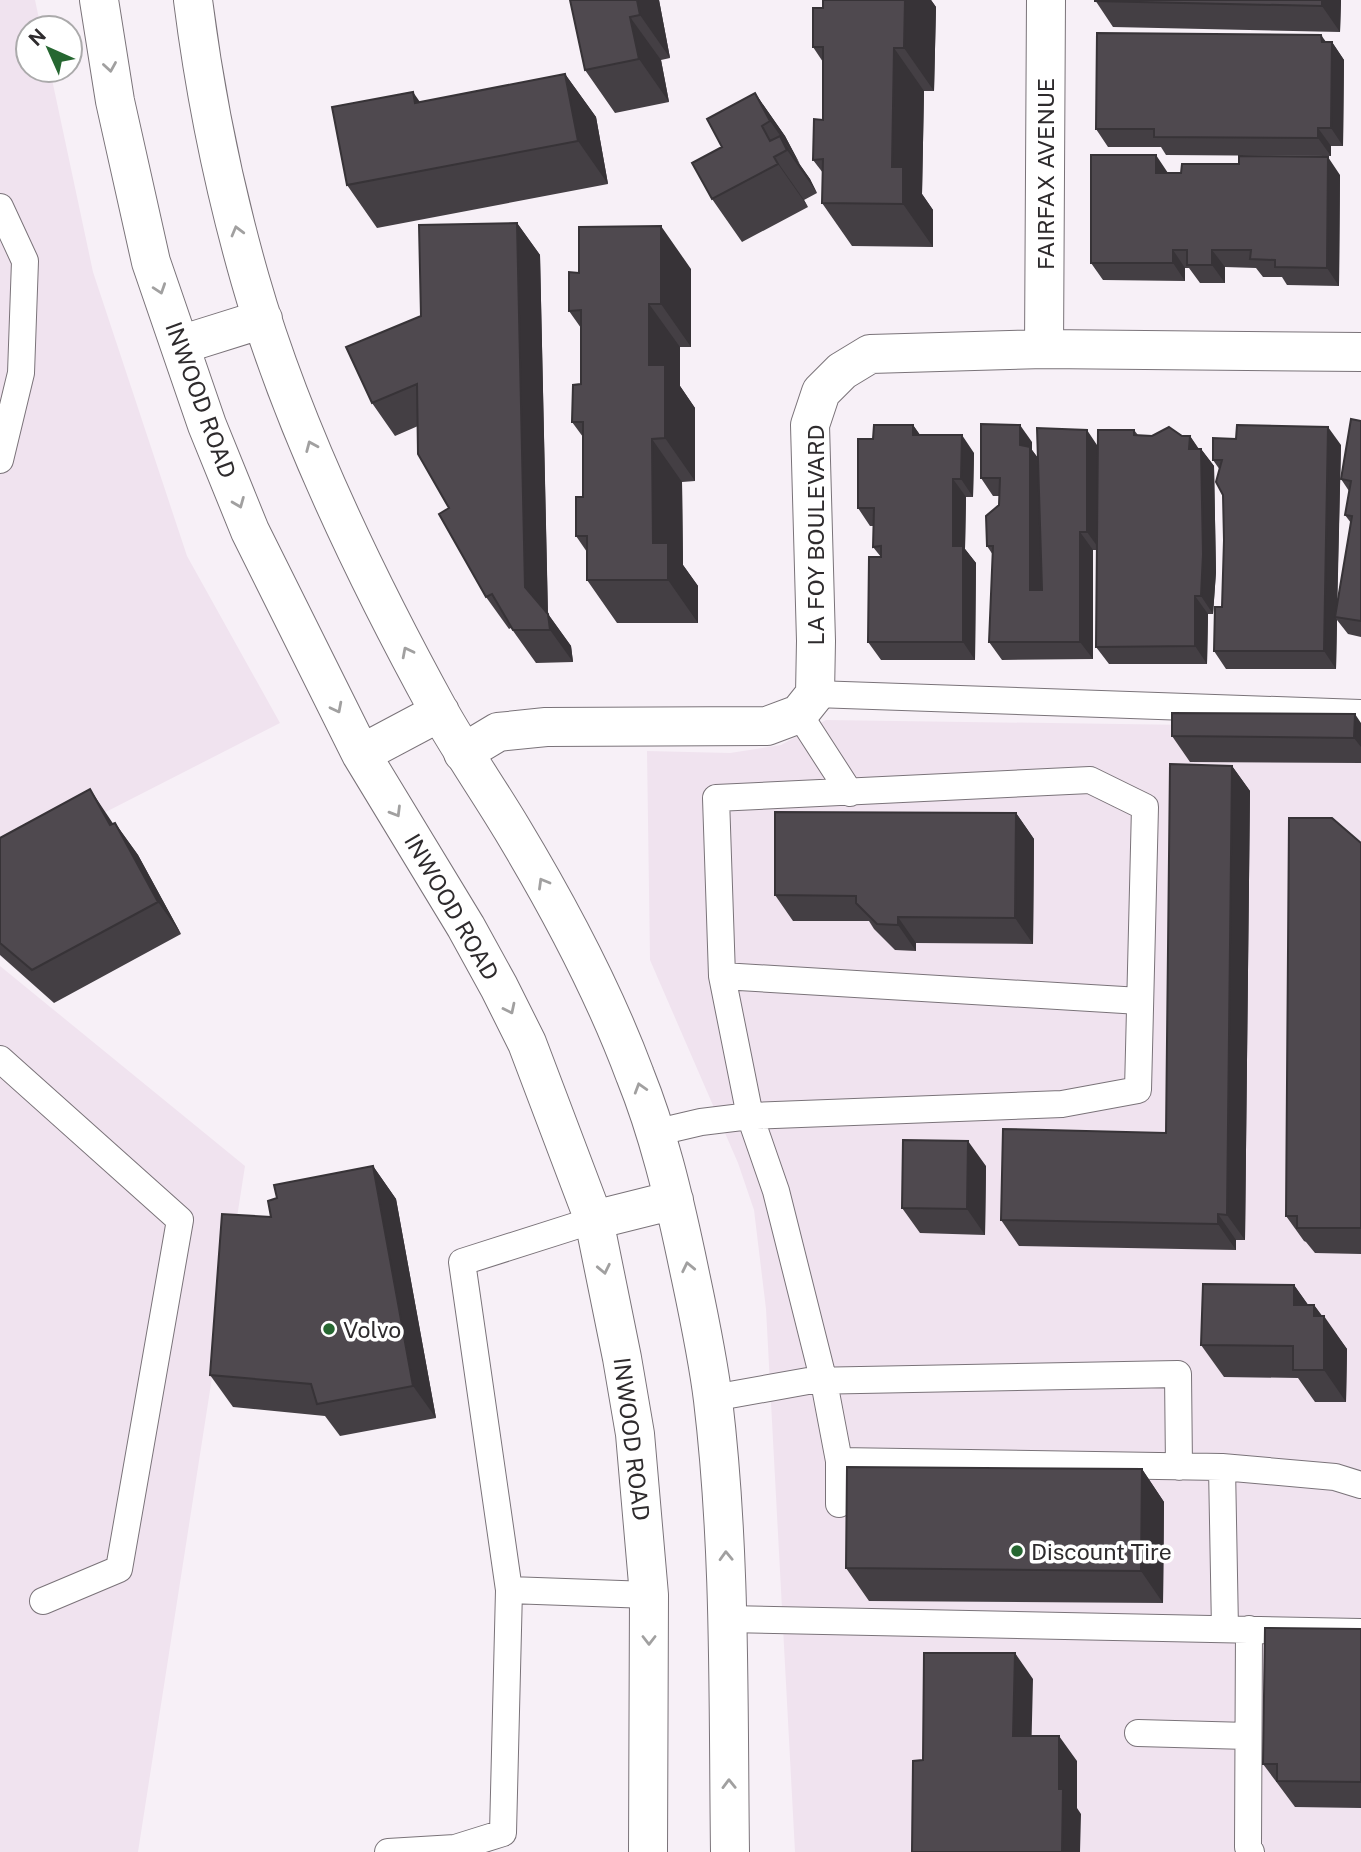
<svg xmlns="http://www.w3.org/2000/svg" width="1361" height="1852" viewBox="0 0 1361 1852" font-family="'Public Sans',sans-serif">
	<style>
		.built { fill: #f0e3ef }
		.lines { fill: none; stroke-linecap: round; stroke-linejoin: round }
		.service-casing { stroke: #7a7379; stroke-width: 28 }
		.minor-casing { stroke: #7a7379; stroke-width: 40 }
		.secondary-casing { stroke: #7a7379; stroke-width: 40 }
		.service { stroke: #fff; stroke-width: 26 }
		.minor { stroke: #fff; stroke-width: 38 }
		.secondary { stroke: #fff; stroke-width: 38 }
		.wall { fill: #443f44 }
		.shaded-wall { fill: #373337 }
		.building { fill: #4f494f; stroke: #373337; stroke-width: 2 }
		.oneway { stroke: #a1a0a0 }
		.poi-dot { fill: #266731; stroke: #fff; stroke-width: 2.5 }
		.labels { text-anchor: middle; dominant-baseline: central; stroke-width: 7; stroke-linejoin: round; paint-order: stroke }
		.street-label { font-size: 23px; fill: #2e2b2d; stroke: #fff }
		.poi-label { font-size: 23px; fill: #2e2b2d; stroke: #fff; text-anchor: start }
	</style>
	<rect width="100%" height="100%" fill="#f7f0f7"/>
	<path class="built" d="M0 0H35L41 28H28V70H50L93 272 187 556 280 723 0 866Z
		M826 720 1190 725 1361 732V1852H795L766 1309 754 1210 738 1163 650 960 647 751 730 753 781 745Z
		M0 966 245 1166 138 1852H0Z"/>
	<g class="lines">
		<defs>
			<path id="service" d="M0 207 25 261 21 373 0 460
				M815 694 1361 713
				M799 714 850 793
				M1090 780 1145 807 1138 1090 1062 1104 750 1116 722 976 716 798Z
				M722 976 1140 1001
				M0 1059 180 1220 119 1569 43 1601
				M654 1133 701 1122 750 1116 776 1191 824 1382 839 1461V1504
				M713 1398 808 1381 1178 1374 1179 1467
				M839 1461 1222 1467 1335 1477 1361 1485
				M1222 1467 1225 1629
				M509 1590 649 1595
				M727 1619 1361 1632
				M1249 1629 1248 1847 1251 1852
				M1138 1733 1248 1736
				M388 1852 455 1848 503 1833 509 1590 462 1262 594 1220"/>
			<path id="minor" d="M1044 349 1046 0
				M463 753 498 732 546 727 767 726 799 714 815 694 816 641 810 425 821 392 842 371 870 354 1044 349 1361 352"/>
			<path id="secondary" d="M99 0 115 101 151 262 207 425 250 531 361 754 466 927 499 987 527 1043 594 1220 622 1358 635 1434 649 1595 648 1852
				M193 0C205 95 224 188 250 279 292 426 366 578 439 711 462 752 488 789 512 829 559 907 603 989 635 1075 658 1132 673 1194 686 1255 696 1303 707 1351 713 1400 731 1550 728 1701 730 1852
				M180 345 263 319
				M361 754 440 712
				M594 1220 674 1200"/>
		</defs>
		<use href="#service" class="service-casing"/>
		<use href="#minor" class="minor-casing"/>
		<use href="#secondary" class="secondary-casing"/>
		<use href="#service" class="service"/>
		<use href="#minor" class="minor"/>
		<use href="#secondary" class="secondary"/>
	</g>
	<path class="wall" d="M570 0H659L670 58 661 60 669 102 615 113 585 70Z
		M823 0H931L936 7 934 91H924L922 194 933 210V247L852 246 822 203 823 173 813 160 823 120V62L813 47 823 8Z
		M1095 0H1341L1340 32 1113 27Z
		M1326 42H1332L1344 60 1343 146H1331V156L1166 155 1161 147H1108L1096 129Z
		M565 74 596 117 608 184 377 228 347 185 420 102Z
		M755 93 785 136 800 165 810 179 817 193 804 200 808 207 742 242 712 199 722 147Z
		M1168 173 1340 175 1339 286 1287 285 1282 277H1263L1256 268 1225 267V283H1200L1189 268H1185V281L1103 280 1091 263Z
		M517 223 540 255 548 614 571 646 573 662 536 663 511 628 509 629 486 597 449 508 418 426 395 436 372 403 421 316Z
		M691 269V347H680V386L695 408V481L682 482 683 565 698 586V623H617L587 580V552L576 536 583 497V437L572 422 581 384V328L569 311 579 273Z
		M1361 421V637L1348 634 1337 620 1336 669H1226L1214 651 1222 607 1224 540 1223 495 1220 470 1213 460 1341 445 1337 603 1351 523 1345 515 1349 491 1341 479Z
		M913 425 920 435 974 453 973 497H966L965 549 976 563 975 660H881L868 642 881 557 873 547V526H870L858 508 873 439Z
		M1134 430 1138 435 1190 436 1199 449H1201L1214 466 1216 572 1213 614H1208L1207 664H1109L1096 647 1097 550H1093V659L1002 660 989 642 993 555 987 546 999 505V496H993L981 478 1032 442V450L1038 458 1098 446Z
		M1361 723V763L1190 762 1172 736Z
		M1232 766 1250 791 1245 1240H1236V1250L1019 1246 1001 1220 1166 1133Z
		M1016 813 1034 839 1033 944 916 943V951L895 950 874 929 869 921H793L775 895Z
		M113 823H115L138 855 181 934 54 1003 0 955V838Z
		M1361 843V1254L1315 1253 1306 1242 1304 1241 1286 1216Z
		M373 1166 396 1199 436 1418 340 1436 325 1416 233 1407 210 1375 271 1217Z
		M986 1166 985 1235 920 1233 902 1208Z
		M1294 1285 1308 1305H1314L1347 1349 1346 1402H1315L1298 1378 1224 1377 1201 1345Z
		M1142 1469 1164 1502 1163 1603 869 1601 846 1568Z
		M1361 1629V1808L1295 1807 1263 1764Z"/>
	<path class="shaded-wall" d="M637 0H659L670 58 640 15Z
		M905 0H931L936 7 934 91 904 48Z
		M1322 0H1341L1340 32 1322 6Z
		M630 17 661 60 669 102 639 59Z
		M1321 35 1332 50V42L1344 60 1343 146 1331 128Z
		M894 48 924 91 922 194 933 210V247L903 204 892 167Z
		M565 74 596 117 608 184 578 141Z
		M413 92 443 135 415 103Z
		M755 93 785 136 800 164 770 121Z
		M1318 128 1331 146V156L1318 138Z
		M780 136 810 179 817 193 787 150Z
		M1156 155 1168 173H1156Z
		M774 157 804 200 808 207 778 164Z
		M1328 157 1340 175 1339 286 1327 268Z
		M517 223 540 255 548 620 525 587Z
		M661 226 691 269V347L661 304Z
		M1173 250 1185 268V281L1173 263Z
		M1212 250 1225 267V283L1212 265Z
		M649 304 680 347V386L695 408V481L665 438 649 365Z
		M913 425 925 442 913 435Z
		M1020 425 1032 442V450L1043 465V608L1030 590 1020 445Z
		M1328 427 1341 445 1337 617H1335L1337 620 1336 669 1324 651Z
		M1087 430 1099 448 1100 550 1087 532Z
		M962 435 974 453 973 497 961 479Z
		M1190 436 1201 453V449L1214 466 1216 572 1213 614 1201 596 1189 449Z
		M652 439 682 482 683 565 698 586V623L668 580 653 543Z
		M953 479 966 497 965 549 976 563 975 660 963 642 953 546Z
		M1080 532 1093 550V659L1080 642Z
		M1195 596 1208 614 1207 664 1195 646Z
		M548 614 571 646 573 662 550 630Z
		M1355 714 1361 723V747L1354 738Z
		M1232 766 1250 791 1245 1240 1227 1215Z
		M90 789 112 822 133 858 110 825Z
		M1016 813 1034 839 1033 944 1015 918Z
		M115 823 138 855 181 934 158 902Z
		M898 917 916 943V951L898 925Z
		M968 1141 986 1166 985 1235 967 1209Z
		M373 1166 396 1199 436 1418 413 1386Z
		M1218 1214 1236 1240V1250L1218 1224Z
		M1294 1285 1314 1313V1305L1324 1319V1316L1347 1349 1346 1402 1324 1370 1294 1305Z
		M1142 1469 1164 1502 1163 1603 1141 1571Z
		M1015 1653 1033 1679 1031 1761 1013 1736Z
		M1059 1736 1077 1761V1808L1081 1814 1080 1852H1062L1059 1789Z"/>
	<path class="building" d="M570 0H637L640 15 630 17 639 59 585 70Z
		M823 0H905L904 48H894L892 167H903V204L822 203 823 159 813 160 814 119 823 120V47H813V8H823Z
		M1095 0H1322V6L1095 1Z
		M1097 33 1321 35 1322 42H1332L1331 128H1318V138L1154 137V129H1096Z
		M565 74 578 141 347 185 332 107 413 92 415 103Z
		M755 93 770 121 762 126 770 141 780 136 787 150 774 157 778 164 712 199 692 163 722 147 707 119Z
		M1091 155H1156V173H1181L1182 164H1239V156L1328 157 1327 268 1275 267V260L1250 259 1251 250H1212V265H1187V250H1173V263H1091Z
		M517 223 525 587 548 614 550 630H513L492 594 486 597 439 514 449 508 418 454 417 384 372 403 346 347 421 316 419 225Z
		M661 226V304H649V365H665V438L652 439 653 543H668V580H587V536H576V497H583V422H572L573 385 581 384V310L569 311V272L579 273V227Z
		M1351 419 1361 421V621L1335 617 1352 516 1345 515 1351 481 1341 479Z
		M981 424 1020 425V445L1030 447V590H1042L1037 428 1087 430V532H1080V642H989L993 546H987L986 516 999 505 1000 478H981Z
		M874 425H913V435H962L961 479H953V546H963V642H868L869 557H881V546L873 547 874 508H858V439H873Z
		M1237 425 1328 427 1324 651H1214L1215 607H1222L1224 540 1223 495 1216 482 1222 460H1213V438L1236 439Z
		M1169 427 1182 436H1190L1189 449H1201L1203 554 1201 596H1195V646L1096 647 1098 430H1134V435L1152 436Z
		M1172 713 1355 714 1354 738 1172 736Z
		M1170 764 1232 766 1227 1215 1218 1214V1224L1001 1220 1003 1129 1166 1133Z
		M90 789 110 825 115 823 158 902 32 970 0 943V838Z
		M775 812 1016 813 1015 918 898 917V925L877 924 856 903V896L775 895Z
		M1289 818H1332L1361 843V1228H1297V1216H1286Z
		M903 1140 968 1141 967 1209 902 1208Z
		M373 1166 413 1386 317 1404 311 1384 210 1375 222 1214 271 1217 268 1201 277 1198 274 1185Z
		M1203 1284 1294 1285V1305H1314V1316H1324V1370H1293V1346L1201 1345Z
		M847 1467 1142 1469 1141 1571 846 1568Z
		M1265 1628 1361 1629V1782L1277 1781V1764H1263Z
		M924 1653H1015L1013 1736H1059V1789H1063L1062 1852H912L913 1761 923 1760Z"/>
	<defs><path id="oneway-chevron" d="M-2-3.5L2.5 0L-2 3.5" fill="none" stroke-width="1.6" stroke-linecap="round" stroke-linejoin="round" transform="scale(1.75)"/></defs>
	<g class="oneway">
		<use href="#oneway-chevron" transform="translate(110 67) rotate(81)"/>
		<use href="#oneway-chevron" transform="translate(237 231) rotate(-105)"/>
		<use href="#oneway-chevron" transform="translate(160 289) rotate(71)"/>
		<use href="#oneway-chevron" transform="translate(311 446) rotate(-113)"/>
		<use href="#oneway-chevron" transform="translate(239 503) rotate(68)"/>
		<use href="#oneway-chevron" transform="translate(407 652) rotate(-117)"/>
		<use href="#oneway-chevron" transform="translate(337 708) rotate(63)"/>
		<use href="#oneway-chevron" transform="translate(396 812) rotate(59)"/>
		<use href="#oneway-chevron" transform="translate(543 883) rotate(-120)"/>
		<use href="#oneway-chevron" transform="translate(510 1009) rotate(64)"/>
		<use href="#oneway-chevron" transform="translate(640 1088) rotate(-107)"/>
		<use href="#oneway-chevron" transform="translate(688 1267) rotate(-102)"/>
		<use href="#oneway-chevron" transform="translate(604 1269) rotate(78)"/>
		<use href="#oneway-chevron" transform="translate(726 1556) rotate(-92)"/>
		<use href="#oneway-chevron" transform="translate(649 1640) rotate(90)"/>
		<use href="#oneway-chevron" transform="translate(729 1784) rotate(-91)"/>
	</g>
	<g class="poi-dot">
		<circle cx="329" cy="1329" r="7"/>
		<circle cx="1017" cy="1551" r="7"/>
	</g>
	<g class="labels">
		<g class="street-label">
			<text transform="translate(1045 174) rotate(-90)">FAIRFAX AVENUE</text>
			<text transform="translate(201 400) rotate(70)">INWOOD ROAD</text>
			<text transform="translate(815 535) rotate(-90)">LA FOY BOULEVARD</text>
			<text transform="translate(452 907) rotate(60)">INWOOD ROAD</text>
			<text transform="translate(632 1439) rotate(83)">INWOOD ROAD</text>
		</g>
		<g class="poi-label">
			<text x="343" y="1329">Volvo</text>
			<text x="1031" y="1551">Discount Tire</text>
		</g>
	</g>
	<g transform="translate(49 49) rotate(315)"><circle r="33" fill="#ffffff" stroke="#abaaab" stroke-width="2"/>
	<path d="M0-5L12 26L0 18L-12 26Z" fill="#266731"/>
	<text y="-10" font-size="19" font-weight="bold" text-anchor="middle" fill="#2e2b2d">N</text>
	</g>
</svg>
